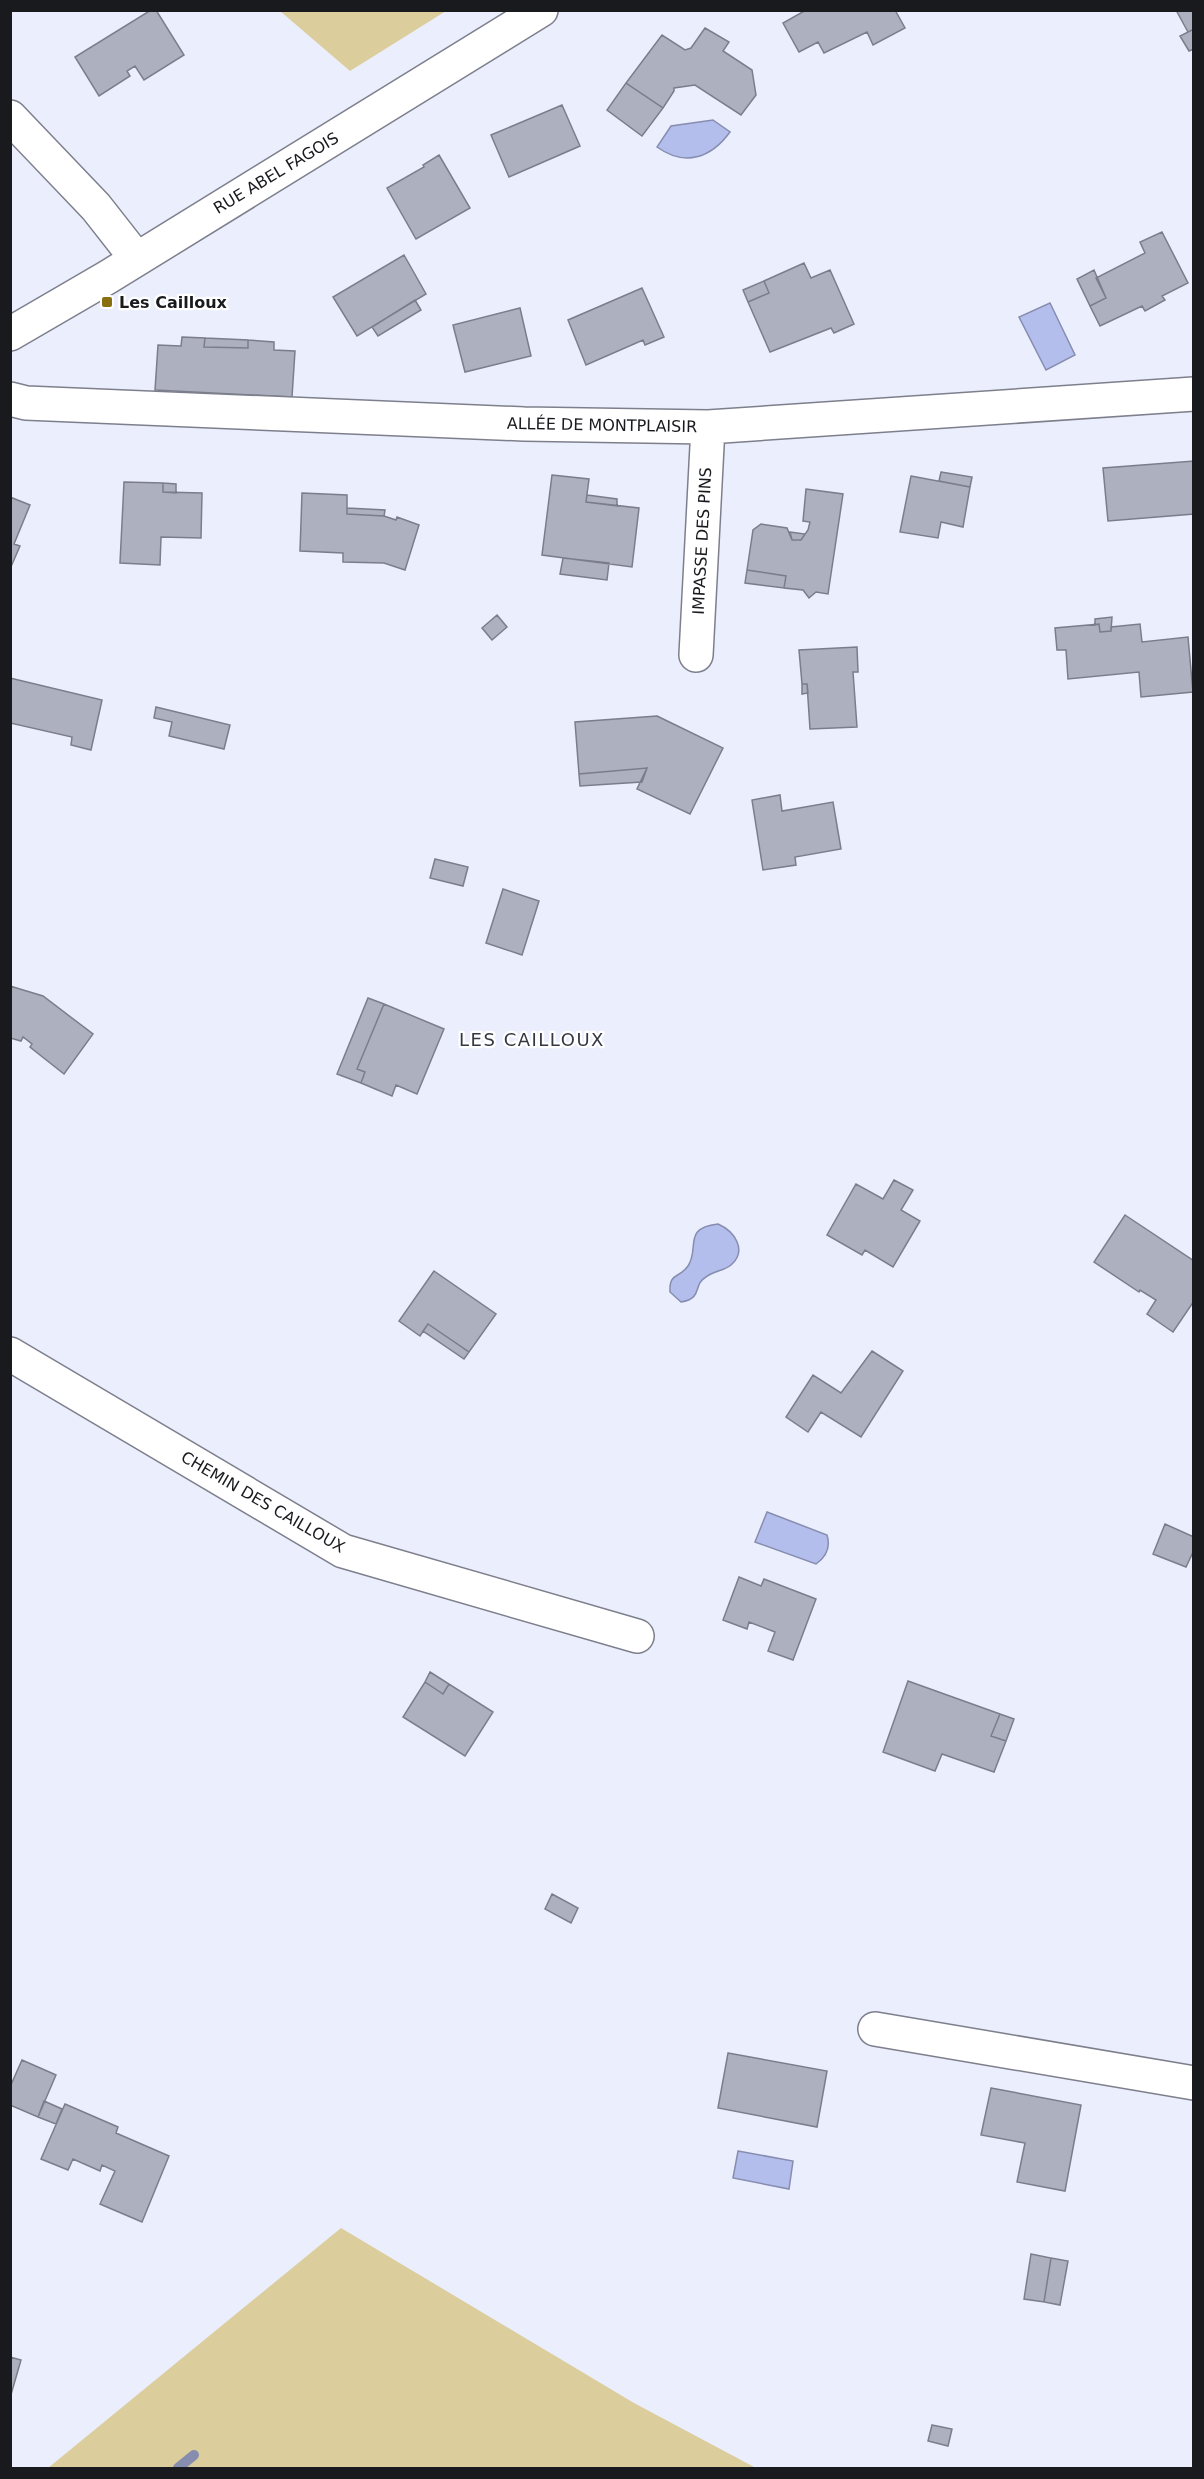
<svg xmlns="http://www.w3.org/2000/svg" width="1204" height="2479" viewBox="0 0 1204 2479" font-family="'DejaVu Sans',sans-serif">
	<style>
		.green { fill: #dccd9d }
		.water { fill: #b4beed; stroke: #868daf; stroke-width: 1.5 }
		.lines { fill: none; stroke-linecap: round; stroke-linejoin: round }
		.stream { stroke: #868daf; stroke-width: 10 }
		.building { fill: #adb0be; stroke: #7b7e8a; stroke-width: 1.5 }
		.minor-casing { stroke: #7d7f8c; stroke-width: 36 }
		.minor { stroke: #fff; stroke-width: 33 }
		.poi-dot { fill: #887011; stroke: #fff; stroke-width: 2 }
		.labels { text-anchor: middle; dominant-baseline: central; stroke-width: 4.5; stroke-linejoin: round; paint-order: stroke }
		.street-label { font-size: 16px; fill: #191a1e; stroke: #fff }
		.poi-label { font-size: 16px; font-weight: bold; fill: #191a1e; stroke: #fff; text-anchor: start }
		.neighbourhood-label { font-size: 18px; letter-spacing: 1.5px; fill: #353742; stroke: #fff }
	</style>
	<rect width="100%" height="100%" fill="#ebeefc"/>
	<path class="green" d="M280 11H446L350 71Z
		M341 2228 634 2403 756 2468H48Z"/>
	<path class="water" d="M713 120 730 132C711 158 685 167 657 147L671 126Z
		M1050 303 1075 355 1046 370 1019 317Z
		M718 1224C734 1231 748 1250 731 1265 724 1271 713 1271 706 1277 692 1285 704 1298 681 1302L670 1292C669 1272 679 1279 688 1266 700 1248 682 1228 718 1224Z
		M767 1512 827 1535C831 1548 826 1557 816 1564L755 1542Z
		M738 2151 793 2161 789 2189 733 2178Z"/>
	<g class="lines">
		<path class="stream" d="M178 2468 194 2455"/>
	</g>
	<path class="building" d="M151 10H156L184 55 144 80 135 66 127 71 130 76 99 96 75 57Z
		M806 10H895L905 28 873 45 867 32 824 53 818 42 799 52 783 23Z
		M1176 10H1194V29L1188 32Z
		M705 28 729 42 723 51 752 70 756 95 741 115 695 85 674 88V91L663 108 626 83 662 35 685 50 691 48Z
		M1194 29V49L1189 51 1180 36Z
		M626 83 663 108 642 136 607 110Z
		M562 105 580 146 509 177 491 135Z
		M439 155 470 208 416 239 387 188 424 167 423 165Z
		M1162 232 1188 283 1162 296 1165 300 1145 311 1142 306 1100 326 1090 306 1106 298 1096 278 1145 253 1140 242Z
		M404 255 426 294 357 336 333 297Z
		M804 263 811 278 830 270 854 324 834 333 831 328 770 352 748 302 769 293 764 281Z
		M1094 270 1106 298 1090 306 1077 279Z
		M764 281 769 293 748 302 743 290Z
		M642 288 664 337 645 345 643 340 586 365 568 320Z
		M415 300 421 310 378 336 372 327Z
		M520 308 531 356 465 372 453 325Z
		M182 337 205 338 204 347 248 348V340L274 342V350L295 351 292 397 155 390 158 345 181 346Z
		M205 338 248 340V348L204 347Z
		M1194 461V514L1108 521 1103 468Z
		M941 472 972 477 970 487 939 481Z
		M552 475 589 479 586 502 639 508 632 567 542 555Z
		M911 476 970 487 963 527 941 522 938 538 900 532Z
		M124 482 163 483V492L202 493 201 538 161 537 160 565 120 563Z
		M163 483 176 484V493L163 492Z
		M806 489 843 494 828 594 816 592 809 598 803 590 784 588 786 576 747 570 753 530 761 524 787 528 792 540H801L808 530 810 522 803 521Z
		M302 493 347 495V514L384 516 396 520 397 517 419 525 405 570 384 563 343 562V553L300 551Z
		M587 495 617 499V506L586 502Z
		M10 497 30 505 14 544 20 546 10 569Z
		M347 508 385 510 384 516 347 514Z
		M790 532 805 534 801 540H792Z
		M563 558 609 563 607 580 560 574Z
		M747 570 786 576 784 588 745 583Z
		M497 615 507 627 492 640 482 628Z
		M1112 617 1111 631 1100 632 1099 624 1095 625V619Z
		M1099 624 1100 632 1111 631V627L1140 624 1142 642 1188 637 1193 692 1141 697 1139 672 1068 679 1066 650H1057L1055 628Z
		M857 647 858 672H853L857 727 810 729 807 684H802L799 650Z
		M10 678 102 700 91 750 71 745 72 737 10 723Z
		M802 684H807L808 693 802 694Z
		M156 707 230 725 224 749 169 736 172 722 154 718Z
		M657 716 723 748 690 814 637 789 647 768 579 774 575 722Z
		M647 768 642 782 580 786 579 774Z
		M780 795 782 811 833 802 841 849 795 857 796 865 763 870 752 800Z
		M435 859 468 867 463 886 430 878Z
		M503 889 539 901 522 955 486 943Z
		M10 986 43 996 93 1034 64 1074 30 1047 32 1044 23 1037 21 1041 10 1038Z
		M368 998 384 1004 357 1069 365 1072 361 1083 337 1074Z
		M384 1004 444 1029 417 1094 396 1085 392 1096 361 1083 365 1072 357 1069Z
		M894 1180 913 1190 901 1210 920 1221 893 1267 865 1250 862 1255 827 1235 856 1184 883 1199Z
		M1125 1215 1194 1261V1301L1173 1332 1147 1314 1156 1300 1140 1290 1139 1292 1094 1262Z
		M434 1271 496 1314 469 1352 428 1324 420 1336 399 1321Z
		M428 1324 469 1352 464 1359 423 1331Z
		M872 1351 903 1371 861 1437 821 1412 808 1432 786 1417 813 1375 841 1393Z
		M1165 1524 1194 1537V1550L1186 1567 1153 1554Z
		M739 1577 761 1586 764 1579 816 1599 793 1660 768 1651 775 1632 749 1622 747 1629 723 1620Z
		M430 1672 449 1684 443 1694 425 1682Z
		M908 1681 1000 1714 991 1736 1006 1741 994 1772 942 1754 935 1771 883 1752Z
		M425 1682 443 1694 449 1684 493 1712 465 1756 403 1717Z
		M1000 1714 1014 1719 1006 1741 991 1736Z
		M552 1894 578 1908 571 1923 545 1909Z
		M728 2053 827 2071 817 2127 718 2108Z
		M22 2060 56 2075 38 2117 10 2105V2087Z
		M991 2088 1081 2105 1065 2191 1017 2182 1025 2143 981 2135Z
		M44 2101 62 2109 56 2124 38 2117Z
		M65 2104 118 2127 116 2133 169 2156 142 2222 100 2204 115 2171 102 2165 100 2171 73 2159 68 2170 41 2159Z
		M1031 2254 1051 2258 1044 2302 1024 2299Z
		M1051 2258 1068 2261 1060 2305 1044 2302Z
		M10 2357 21 2360 10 2398Z
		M932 2425 952 2429 948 2446 928 2441Z"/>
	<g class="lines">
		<defs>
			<path id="minor" d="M10 117 96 207 136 258
				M10 334 108 277 541 10
				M10 399 26 403 524 424 708 427 1194 394
				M696 655 708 427
				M10 1354 343 1551 637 1636
				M875 2029 1194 2083"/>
		</defs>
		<use href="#minor" class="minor-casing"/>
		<use href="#minor" class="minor"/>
	</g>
	<rect class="poi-dot" x="101" y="296" width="12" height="12" rx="3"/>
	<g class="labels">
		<g class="street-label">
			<text transform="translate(276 173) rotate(-31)">RUE ABEL FAGOIS</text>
			<text transform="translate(602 425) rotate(1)">ALLÉE DE MONTPLAISIR</text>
			<text transform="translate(702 541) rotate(-87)">IMPASSE DES PINS</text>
			<text transform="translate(263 1502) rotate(30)">CHEMIN DES CAILLOUX</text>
		</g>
		<g class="poi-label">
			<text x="119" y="302">Les Cailloux</text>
		</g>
		<g class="neighbourhood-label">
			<text x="532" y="1039">LES CAILLOUX</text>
		</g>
	</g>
	<rect width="1204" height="2479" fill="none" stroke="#191a1e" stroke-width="24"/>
</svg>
